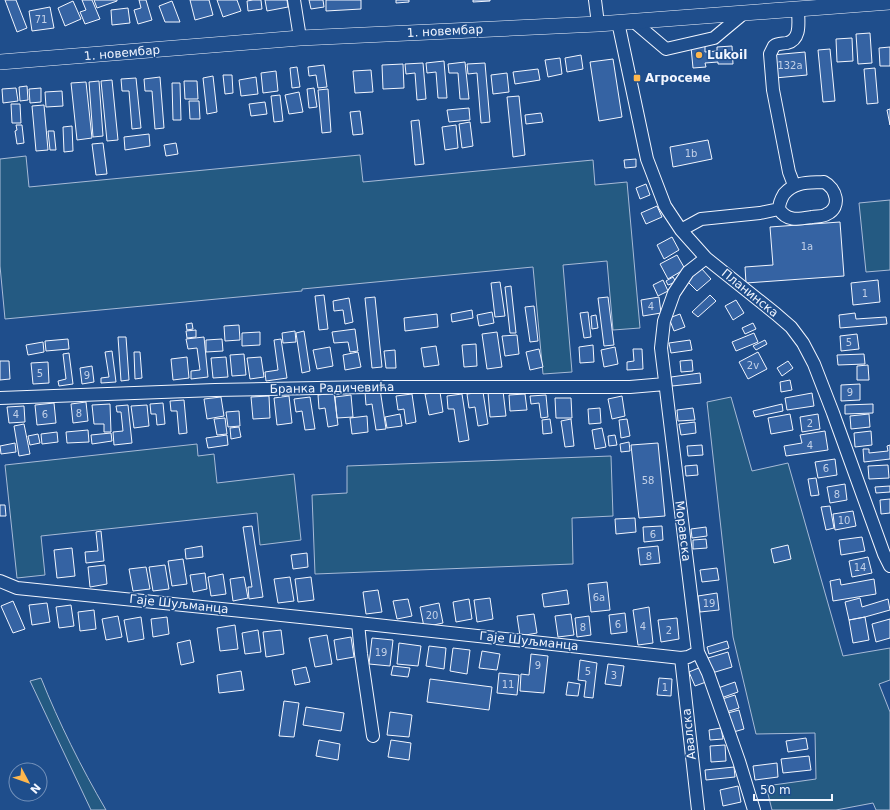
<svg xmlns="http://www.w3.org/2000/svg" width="890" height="810" viewBox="0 0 890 810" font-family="'DejaVu Sans',sans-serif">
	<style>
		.green { fill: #245a82; stroke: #a8bbd7 }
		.building { fill: #3563a3; stroke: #f2f6ff }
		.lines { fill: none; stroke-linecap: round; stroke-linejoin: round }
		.minor-casing { stroke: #f2f6ff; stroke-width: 14 }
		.major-casing { stroke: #f2f6ff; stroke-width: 16 }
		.minor { stroke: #1f4e8c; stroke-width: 12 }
		.major { stroke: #1f4e8c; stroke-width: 15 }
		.poi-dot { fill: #ffb74d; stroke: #1f4e8c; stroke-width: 1.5 }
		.labels { text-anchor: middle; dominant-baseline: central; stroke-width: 3; stroke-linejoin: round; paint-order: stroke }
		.number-label { font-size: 10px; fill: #c3d1e8 }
		.street-label { font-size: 12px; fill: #f2f6ff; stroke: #1f4e8c }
		.poi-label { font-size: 12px; font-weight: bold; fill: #f2f6ff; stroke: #1f4e8c; text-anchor: start }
	</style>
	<rect width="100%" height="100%" fill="#1f4e8c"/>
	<path class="green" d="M360 155 363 182 593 160 595 185 627 182 640 328 613 330 607 261 563 265 572 372 543 374 533 267 302 289V291L5 319 0 266V159L26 156 29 187Z
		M890 200V270L866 272 859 203Z
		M731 397 752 471 788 463 843 656 890 648V680L879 684 890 712V810H876L873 803 836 810H772L766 786 816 779 815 733 756 734 733 637 707 402Z
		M197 444 198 456 214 454 217 483 294 474 301 540 260 545 257 513 41 536 45 575 17 578 5 465Z
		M611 456 613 516 572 518 573 564 315 574 312 495 347 493V466Z
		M41 678C59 723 81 767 106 810H91L30 681Z"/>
	<path class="building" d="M5 0H16L27 28 17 32Z
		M82 0H92L100 19 85 24 80 12 86 10Z
		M94 0H117V1L97 8Z
		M139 0H146L152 20 138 24 134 10 141 8Z
		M190 0H209L213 15 195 20Z
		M217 0H237L241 11 223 17Z
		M253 0H261L262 9 248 11 247 1Z
		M265 0H287L288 7 267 11Z
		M309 0H323L324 7 311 9Z
		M326 0H361V9L326 11Z
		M396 0H409V2L396 3Z
		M473 0H490V1L473 2Z
		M73 1 81 19 65 26 58 8Z
		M172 1 180 22H165L159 6Z
		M50 7 54 28 32 31 29 11Z
		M128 8 130 23 112 25 111 10Z
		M870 33 872 63 858 64 856 34Z
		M852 38 853 61 837 62 836 39Z
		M705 46V52L717 51V47L732 46 733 64H718V62L705 63 706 67 693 68 691 47Z
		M890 47V66H880L879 48Z
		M830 49 835 101 823 102 818 50Z
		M805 52 807 75 775 78 772 55Z
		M581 55 583 69 567 72 565 58Z
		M560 58 562 74 548 77 545 60Z
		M613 59 622 117 599 121 590 62Z
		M444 61 447 98H438L436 72 427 73 426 63Z
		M465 62 469 99H460L458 73H449L448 64Z
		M423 63 426 99 417 100 415 73 406 74 405 64Z
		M485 63 490 122 481 123 477 73 468 74 467 64Z
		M403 64 404 88 383 89 382 65Z
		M324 65 327 87 318 88 316 75 309 76 308 67Z
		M297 67 300 87 292 88 290 68Z
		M875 68 878 103 867 104 864 69Z
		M538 69 540 80 515 84 513 72Z
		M371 70 373 92 355 93 353 71Z
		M276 71 278 91 263 93 261 73Z
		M507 73 509 92 493 94 491 75Z
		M223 75H232L233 93 225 94Z
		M213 76 217 112 207 114 203 78Z
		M160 77 164 128 155 129 152 91H145L144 79Z
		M256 77 258 94 241 96 239 80Z
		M136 78 141 128 132 129 129 91H122L121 79Z
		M112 80 118 140 107 141 101 81Z
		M99 81 103 136 93 137 89 82Z
		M184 81H197L198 99H185Z
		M86 82 92 138 77 140 71 83Z
		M172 83H180L181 120H173Z
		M27 86 28 100 20 101 19 87Z
		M16 88 18 101 3 103 2 89Z
		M41 88V102L30 103 29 89Z
		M314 88 317 107 309 108 307 89Z
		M328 89 331 132 322 133 318 90Z
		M62 91 63 106 46 107 45 92Z
		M299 92 303 112 289 114 285 95Z
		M280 95 283 121 274 122 271 96Z
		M519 96 525 155 513 157 507 97Z
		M189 101H199L200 119H190Z
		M265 102 267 114 251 116 249 104Z
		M11 104H20L21 123H12Z
		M44 105 48 150 36 151 32 106Z
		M469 108 470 120 449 122 447 110Z
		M890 109V125L887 110Z
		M360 111 363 134 353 135 350 112Z
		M541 113 543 122 526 124 525 115Z
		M419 120 424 164 415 165 411 121Z
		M470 122 473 146 462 148 459 124Z
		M16 125H22L24 143 17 144 15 131 17 130Z
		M456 125 458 148 445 150 442 127Z
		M72 126 73 151 64 152 63 127Z
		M48 131H54L56 150H50Z
		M149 134 150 146 125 150 124 137Z
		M708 140 712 159 673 167 670 147Z
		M103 143 107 174 96 175 92 144Z
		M176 143 178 154 166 156 164 145Z
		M636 159V167L625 168 624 160Z
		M646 184 650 195 640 199 636 188Z
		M657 206 662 217 646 224 641 213Z
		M840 222 844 276 746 283 745 267 773 265 770 227Z
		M672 237 679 250 664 259 657 245Z
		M677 255 685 269 668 279 660 264Z
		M701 268 711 279 697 291 687 281Z
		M673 277 676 282 668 285 666 281Z
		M663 280 668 291 658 296 653 285Z
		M878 280 880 302 853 305 851 283Z
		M500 282 505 316 495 317 491 283Z
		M511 286 516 333H510L505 287Z
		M324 295 328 329 319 330 315 296Z
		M710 295 716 301 698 317 692 312Z
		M375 297 382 367 372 368 365 298Z
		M608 297 614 345 604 346 598 298Z
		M659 297 661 313 643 316 641 300Z
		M349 298 353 322 345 324 343 310 334 311 333 301Z
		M736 300 744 313 733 320 725 306Z
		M534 306 538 341 530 342 525 307Z
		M472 310 473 318 452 322 451 314Z
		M492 312 494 323 479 326 477 315Z
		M588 312 591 337 584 338 580 313Z
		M855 313 856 319 886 317 887 324 840 328 839 315Z
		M437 314 438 327 405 331 404 318Z
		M680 314 685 327 674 331 669 318Z
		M596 315 598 328 592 329 591 316Z
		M192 323 193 329 187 330 186 324Z
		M753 323 756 329 745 334 742 328Z
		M239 325 240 340 225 341 224 326Z
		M355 329 358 351 350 352 348 342 334 343 332 332Z
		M196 330V337L187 338 186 331Z
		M295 331 296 342 283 343 282 333Z
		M304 331 310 371 302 373 296 333Z
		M260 332V345L242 346V333Z
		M497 332 502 367 487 369 482 334Z
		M754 333 758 342 736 351 732 342Z
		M857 334 859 349 841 351 840 336Z
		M517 335 519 354 505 356 502 336Z
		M118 337H126L129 380 121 381Z
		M204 337 208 377 191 379V371L200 370 197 348 188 349 186 339Z
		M68 339 69 349 46 351 45 341Z
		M222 339 223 351 206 352V340Z
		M281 339 287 378 266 381 265 372 278 370 274 340Z
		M690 340 692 350 671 353 669 343Z
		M765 340 767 344 756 350 753 346Z
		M43 342 44 352 28 355 26 345Z
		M476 344 477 366 464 367 462 345Z
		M593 345 594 362 580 363 579 347Z
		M436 346 439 365 424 367 421 348Z
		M330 347 333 366 317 369 313 350Z
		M615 347 618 364 604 367 601 350Z
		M539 349 543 367 530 370 526 352Z
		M633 349H642L643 369 627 370V362L634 361Z
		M395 350 396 368H386L384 351Z
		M112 351 116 382 101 383V378L109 377 105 352Z
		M134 352H140L142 378 135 379Z
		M358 352 361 367 345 370 343 355Z
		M758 352 767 369 748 379 739 362Z
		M69 353 73 384 59 386 58 381 66 379 63 354Z
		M244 354 246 375 232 376 230 355Z
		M864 354 865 364 838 365 837 355Z
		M187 357 189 378 173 380 171 359Z
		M226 357 228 377 213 378 211 358Z
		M261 357 264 377 250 379 247 358Z
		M692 360 693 371 681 372 680 361Z
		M0 361H9L10 379 0 380Z
		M788 361 793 368 782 376 777 368Z
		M48 362 49 383 33 384 31 363Z
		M868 365 869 380H857V366Z
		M92 366 94 382 82 384 80 368Z
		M700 373 701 383 672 386 671 377Z
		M790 380 792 390 781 392 780 382Z
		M860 384V400L841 401V385Z
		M380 389 386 429 376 430 372 404 366 405 365 392Z
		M503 391 506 416 490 417 488 392Z
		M440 392 443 412 429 415 425 394Z
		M483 392 488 424 478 426 475 407 469 408 467 394Z
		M334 393 338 425 328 427 325 408 319 409 318 395Z
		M812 393 814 406 787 410 785 398Z
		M412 394 416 422 406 424 404 409 398 410 396 396Z
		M462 394 469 440 459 442 454 409H448L447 396Z
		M525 394 527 410 510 411 509 395Z
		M351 395 353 417 337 418 335 397Z
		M546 395 548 417 541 418 539 403 531 404 530 396Z
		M269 396 270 418 253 419 251 397Z
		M289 396 292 423 277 425 274 398Z
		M622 396 625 416 612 419 608 399Z
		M221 397 224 416 207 419 204 399Z
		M310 397 315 429 305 430 302 411 296 412 294 399Z
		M555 398H571L572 418H556Z
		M184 400 187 433 179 434 177 411H171L170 401Z
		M86 402 88 421 73 423 71 404Z
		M54 403 56 423 37 425 35 405Z
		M163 403 165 424 157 425 156 414H151L150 404Z
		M110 404 111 432H104V424H94L92 405Z
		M782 404 783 411 755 417 753 411Z
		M873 404V413L845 414V405Z
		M128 405 132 443 114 445 113 432 123 431 121 412H117L116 406Z
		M147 405 149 426 134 428 131 406Z
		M24 406 25 422 9 423 7 407Z
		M600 408 601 423 589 424 588 409Z
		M693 408 695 420 678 421 677 410Z
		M239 411 240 426 228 427 226 412Z
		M400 414 402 426 387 428 385 417Z
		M790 414 793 430 771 434 768 418Z
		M818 414 820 429 802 432 800 417Z
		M869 414 870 427 851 429 850 416Z
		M367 416 368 432 352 434 350 418Z
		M225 418 227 434 217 435 214 419Z
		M550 419 552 433 543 434 542 420Z
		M571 419 574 446 565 447 561 421Z
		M627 419 630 436 621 438 619 420Z
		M695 422 696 433 681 435 679 424Z
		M24 424 30 454 19 456 14 426Z
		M239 427 241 437 231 439 230 428Z
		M602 428 606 447 595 449 592 430Z
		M88 430 89 442 67 443 66 432Z
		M825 431 828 450 786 456 784 446 802 443 800 435Z
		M871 431 872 445 855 447 854 433Z
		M57 432 58 442 42 444 41 434Z
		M111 433 112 441 92 444 91 435Z
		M38 434 40 443 30 445 28 436Z
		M227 435 228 445 208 448 206 438Z
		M615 435 617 445 609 446 608 436Z
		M629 442 630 451 621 452 620 444Z
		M15 443 16 452 1 454 0 446Z
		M658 443 665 516 639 518 631 445Z
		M702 445 703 455 688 456 687 446Z
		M890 445V459L864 462 863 449H869V453L888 451 887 446Z
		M835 459 837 475 818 478 815 462Z
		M697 465 698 475 686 476 685 466Z
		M888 465 889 478 869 479 868 466Z
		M816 478 819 495 811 496 808 479Z
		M845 484 847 500 830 503 827 487Z
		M890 486V492L876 493 875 487Z
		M890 499V513L881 514 880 500Z
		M0 505H5L6 516H0Z
		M830 506 834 528 826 530 821 507Z
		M853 511 856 526 835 530 833 514Z
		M635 518 636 532 616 534 615 519Z
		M252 526 263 597 249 599 248 587H252L243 527Z
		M662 526 663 540 644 542 643 527Z
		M706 527 707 536 692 538 691 529Z
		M101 531 104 561 86 563 85 552 98 551 96 532Z
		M862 537 865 551 841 555 839 540Z
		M706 539 707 548 693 549V540Z
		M788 545 791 559 774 563 771 549Z
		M202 546 203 557 186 559 185 549Z
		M658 546 660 563 640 565 638 548Z
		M72 548 75 576 57 578 54 550Z
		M307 553 308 567 293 569 291 555Z
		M868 557 872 573 852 577 849 561Z
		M183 559 187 584 172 586 168 561Z
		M105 565 107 584 90 587 88 567Z
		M165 565 169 589 153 591 149 567Z
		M146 567 150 589 133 591 129 569Z
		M717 568 719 580 702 582 700 570Z
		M205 573 207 589 193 592 190 575Z
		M223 574 226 594 211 596 208 577Z
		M244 577 248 598 233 601 230 579Z
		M290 577 294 601 278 603 274 579Z
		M311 577 314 600 298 602 295 579Z
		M840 579 841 585 874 579 876 594 833 601 830 581Z
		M607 582 610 610 591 612 588 584Z
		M378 590 382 612 366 614 363 592Z
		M567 590 569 604 544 607 542 594Z
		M717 593 719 610 700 612 698 596Z
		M490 598 493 619 477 622 474 600Z
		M860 598 862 607 888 599 890 610 865 617 849 620 845 602Z
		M408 599 412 616 397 619 393 601Z
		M469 599 472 619 456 622 453 602Z
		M13 601 25 629 13 633 1 606Z
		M47 603 50 622 32 625 29 605Z
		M439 603 443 623 424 627 420 607Z
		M71 605 74 626 59 628 56 607Z
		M649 607 653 643 638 645 633 610Z
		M94 610 96 629 80 631 78 612Z
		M625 613 627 632 611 634 609 615Z
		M534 614 537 633 520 636 517 616Z
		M571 614 574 635 558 637 555 616Z
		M118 616 122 637 106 640 102 619Z
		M589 616 591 635 577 637 575 618Z
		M141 617 144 639 128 642 124 620Z
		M167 617 169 634 153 637 151 619Z
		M865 617 869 640 853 643 849 620Z
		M677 618 679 639 661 642 658 620Z
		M890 619V638L876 642 872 624Z
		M235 625 238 649 220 651 217 628Z
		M258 630 261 652 245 654 242 633Z
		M281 630 284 654 266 657 263 632Z
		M327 635 332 664 315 667 309 638Z
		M351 637 354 657 337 660 334 640Z
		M372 638 393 640 390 666 369 664Z
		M190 640 194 662 181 665 177 643Z
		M727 641 729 648 709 654 707 647Z
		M399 643 421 646 418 666 397 664Z
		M429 646 446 648 444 669 426 666Z
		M453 648 470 650 467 674 450 671Z
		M482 651 500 654 497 670 479 668Z
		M728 652 732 667 712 673 708 658Z
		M531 654 548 656 544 693 520 691 521 674 529 675Z
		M580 660 597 663 593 698 584 697 586 681 578 680Z
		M608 664 624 666 621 686 605 684Z
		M393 666 410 668 408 677 391 675Z
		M306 667 310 682 295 685 292 670Z
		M701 667 706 682 695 686 689 672Z
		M241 671 244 690 219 693 217 675Z
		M499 673 519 675 517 695 497 693Z
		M659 678 672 679 671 696 657 695Z
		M430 679 492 687 489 710 427 702Z
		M568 682 580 684 578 696 566 695Z
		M735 682 738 692 721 698 718 688Z
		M735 695 739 708 723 713 719 700Z
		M284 701 299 703 294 737 279 736Z
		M306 707 344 713 341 731 303 725Z
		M739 710 744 729 730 733 724 714Z
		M390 712 412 715 409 737 387 735Z
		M721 728 723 739 710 740 709 730Z
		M806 738 808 749 788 752 786 741Z
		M319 740 340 744 338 760 316 756Z
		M391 740 411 743 409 760 388 757Z
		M725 745 726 761 711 762 710 746Z
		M809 756 811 770 783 773 781 759Z
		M777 763 778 777 755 780 753 766Z
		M734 767 735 777 706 780 705 770Z
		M738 786 741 802 723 806 720 790Z"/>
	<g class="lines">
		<defs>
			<path id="minor" d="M294 0 300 38
				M595 0 598 24
				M633 21 666 49 714 38 744 13
				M618 22 647 159 665 206 681 230 706 258 776 314 791 327 803 343 814 364 833 413 884 554 890 566
				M824 182C836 188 842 207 827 214 823 217 817 216 812 217 799 219 787 222 779 209 779 203 781 199 784 194 795 181 809 183 824 182Z
				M794 185 789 172 773 90 770 54 774 46C778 43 782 44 787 43 802 39 798 21 798 9
				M681 230 701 219 760 213 779 209
				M706 258 688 272 674 293 664 321 661 348 698 652 708 673 739 761 754 810
				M0 398 215 390 368 387H630L665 384
				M0 581 17 588 358 623 681 658 688 657 698 652
				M358 623 361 654 373 736
				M681 658 698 810"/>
			<path id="major" d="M0 62 300 38 598 24 890 2"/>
		</defs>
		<use href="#minor" class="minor-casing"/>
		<use href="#major" class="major-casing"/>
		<use href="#minor" class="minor"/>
		<use href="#major" class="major"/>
	</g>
	<g class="poi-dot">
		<circle cx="699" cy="55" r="4"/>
		<rect x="633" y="74" width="8" height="8" rx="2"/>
	</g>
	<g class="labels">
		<g class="number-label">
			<text x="41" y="19">71</text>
			<text x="790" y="65">132a</text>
			<text x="691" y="153">1b</text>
			<text x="807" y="246">1a</text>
			<text x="865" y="293">1</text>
			<text x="651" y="306">4</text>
			<text x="849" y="342">5</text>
			<text x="753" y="365">2v</text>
			<text x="40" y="373">5</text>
			<text x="87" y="375">9</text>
			<text x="850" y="392">9</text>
			<text x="79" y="413">8</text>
			<text x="16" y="414">4</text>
			<text x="45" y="414">6</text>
			<text x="810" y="423">2</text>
			<text x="810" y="445">4</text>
			<text x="826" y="468">6</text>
			<text x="648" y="480">58</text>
			<text x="837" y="494">8</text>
			<text x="844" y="520">10</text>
			<text x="653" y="534">6</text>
			<text x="649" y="556">8</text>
			<text x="860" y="567">14</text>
			<text x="599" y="597">6a</text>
			<text x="709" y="603">19</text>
			<text x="432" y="615">20</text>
			<text x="618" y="624">6</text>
			<text x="643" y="626">4</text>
			<text x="583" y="627">8</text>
			<text x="669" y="630">2</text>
			<text x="381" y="652">19</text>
			<text x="538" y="665">9</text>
			<text x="588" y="671">5</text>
			<text x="614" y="675">3</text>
			<text x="508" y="684">11</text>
			<text x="665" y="687">1</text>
		</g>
		<g class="street-label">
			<text transform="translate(445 31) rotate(-3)">1. новембар</text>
			<text transform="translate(122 53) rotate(-5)">1. новембар</text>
			<text transform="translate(750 293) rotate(39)">Планинска</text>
			<text transform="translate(332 388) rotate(-1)">Бранка Радичевића</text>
			<text transform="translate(683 531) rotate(83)">Моравска</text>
			<text transform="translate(179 604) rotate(6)">Гаје Шуљманца</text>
			<text transform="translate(529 641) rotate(6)">Гаје Шуљманца</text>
			<text transform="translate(689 734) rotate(-96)">Авалска</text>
		</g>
		<g class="poi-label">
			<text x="707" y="55">Lukoil</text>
			<text x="645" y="78">Агросеме</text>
		</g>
	</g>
	<g transform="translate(28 782) rotate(131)"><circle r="19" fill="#1f4e8c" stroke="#7391ba"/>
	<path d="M0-3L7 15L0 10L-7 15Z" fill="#ffb74d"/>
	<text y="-6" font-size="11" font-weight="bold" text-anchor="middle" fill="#f2f6ff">N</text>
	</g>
	<path d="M754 794v6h78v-6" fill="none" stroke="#f2f6ff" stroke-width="2"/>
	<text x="760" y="794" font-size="12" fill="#f2f6ff" stroke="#1f4e8c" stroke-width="3" paint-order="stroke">50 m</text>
</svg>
